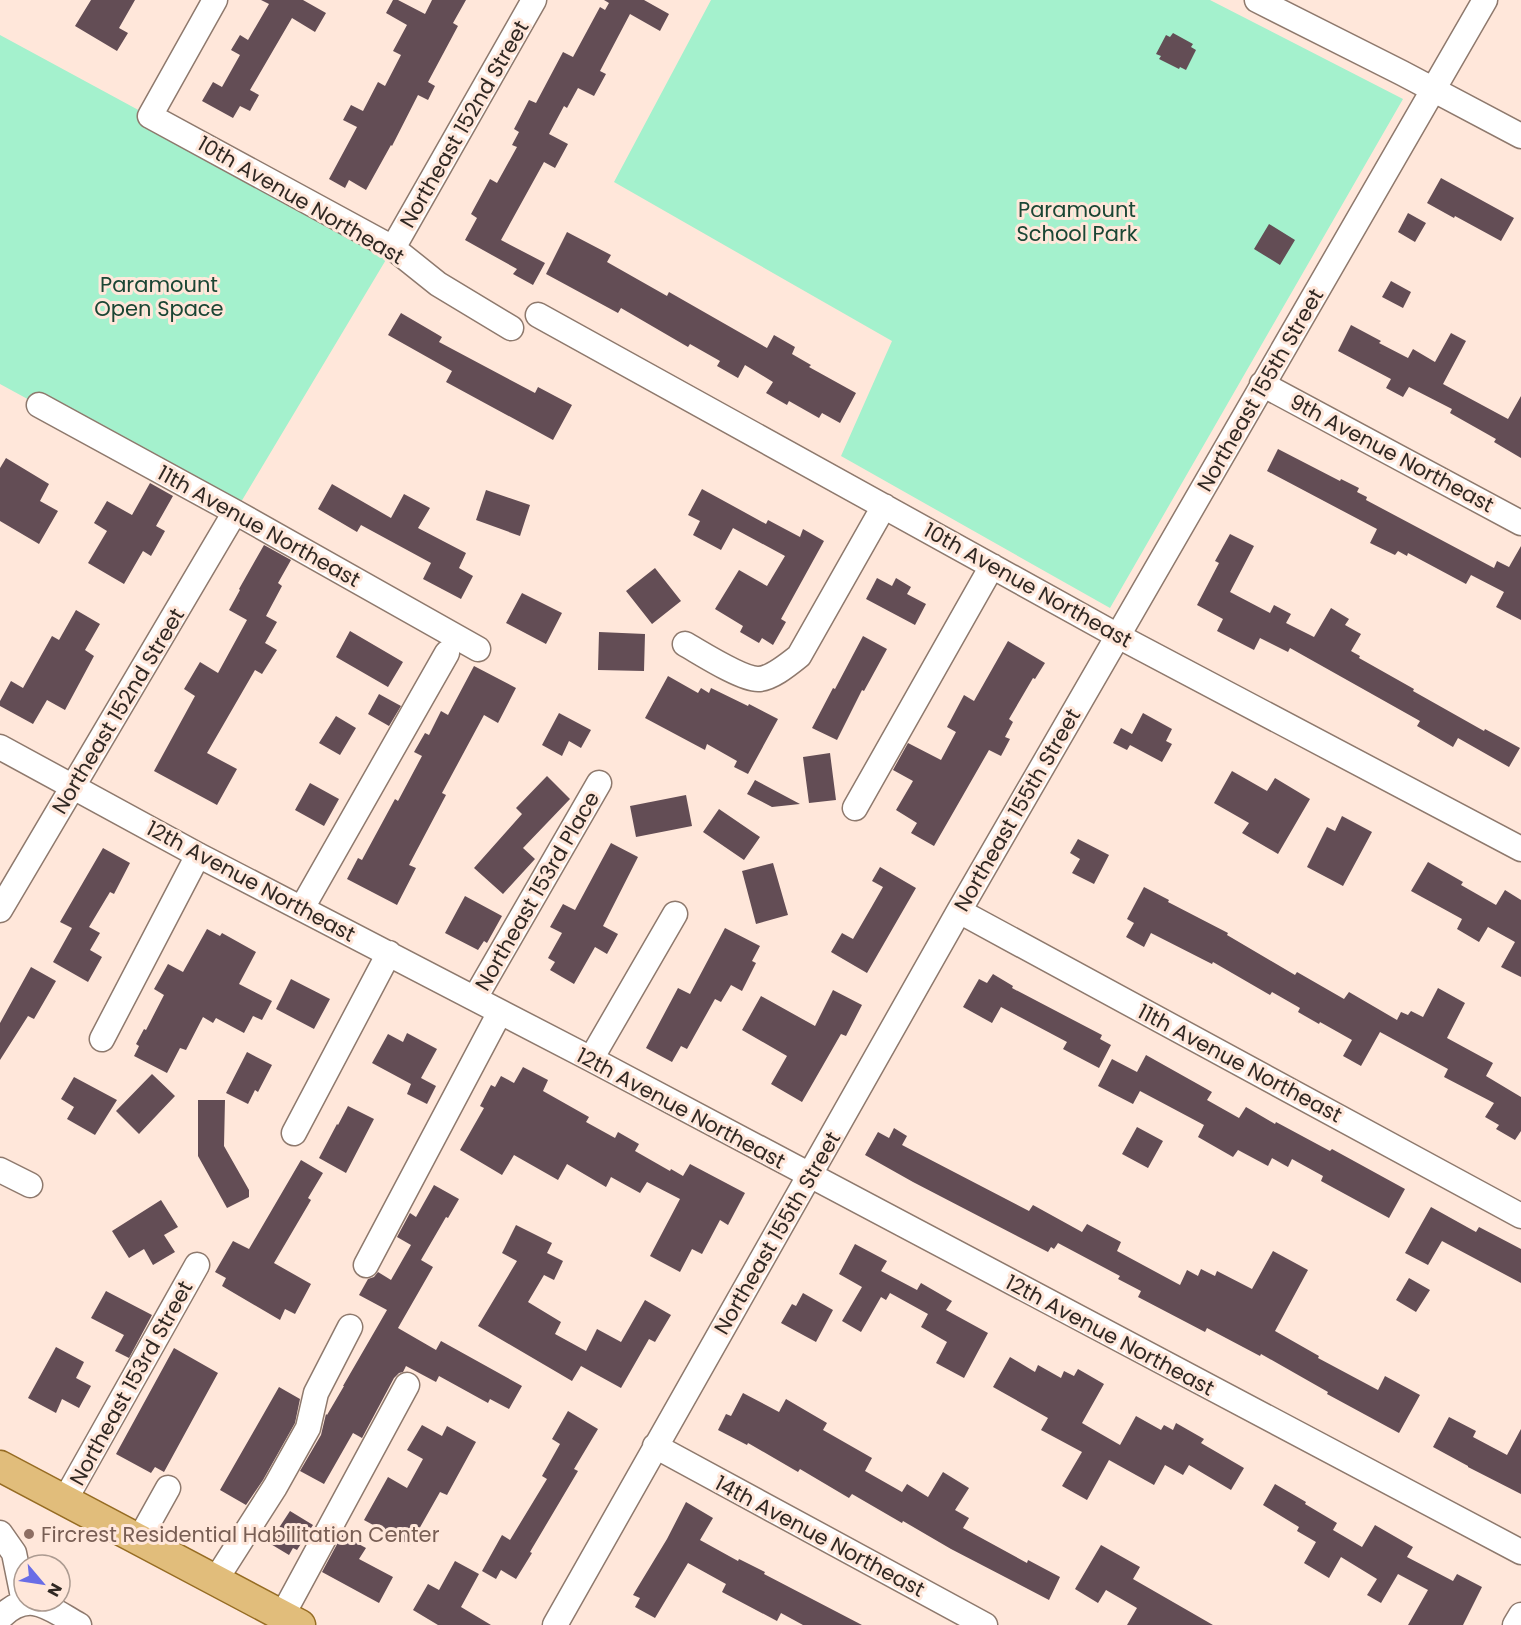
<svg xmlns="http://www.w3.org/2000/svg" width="1521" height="1625" viewBox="0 0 1521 1625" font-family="Poppins,sans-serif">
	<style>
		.green { fill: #a4f1cd }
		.building { fill: #634d55 }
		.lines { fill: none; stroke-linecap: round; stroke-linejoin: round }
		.minor-casing { stroke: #8e796d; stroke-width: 27 }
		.major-casing { stroke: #966c23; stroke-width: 33 }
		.minor { stroke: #fff; stroke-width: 24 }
		.major { stroke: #e1bd7b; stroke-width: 30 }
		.education-dot { fill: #8d6e63; stroke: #ffe7da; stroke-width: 2 }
		.labels { text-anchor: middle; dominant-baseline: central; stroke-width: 6; stroke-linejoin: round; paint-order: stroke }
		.street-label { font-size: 21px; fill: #302823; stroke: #ffe7da }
		.park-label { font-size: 21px; fill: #1a4634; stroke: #ffe7da }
		.education-label { font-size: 21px; fill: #785e54; stroke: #ffe7da; text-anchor: start }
	</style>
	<rect width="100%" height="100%" fill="#ffe7da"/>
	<path class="green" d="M711 0H1210L1403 99 1110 608 841 456 892 341 614 182Z
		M0 35 393 248 235 512 0 384Z"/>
	<path class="building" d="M91 0H135L119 28 128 33 117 51 75 26Z
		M261 0H303L326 13 315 32 292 18 250 90 259 95 250 111 240 106 233 118 202 101 213 82 222 87 240 55 231 50 240 35 248 40 269 4Z
		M393 0H398L425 14 432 0H466L453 23 458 26 428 82 435 86 428 100 418 95 392 146 391 145 366 190 349 180 345 188 329 179 357 127 343 120 351 105 363 111 378 82 385 86 401 55 393 51 407 25 386 13Z
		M604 0H644L669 14 660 31 630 14 600 71 606 74 594 96 578 88 567 108 564 106 549 134 568 144 555 168 544 162 501 240 545 263 533 285 513 274 517 269 465 240 477 218 471 214 490 179 497 183 517 147 512 145 519 132 514 129 529 100 536 103 563 52 573 57 600 7 605 10 609 3Z
		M1173 33 1193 44 1191 47 1196 50 1186 70 1180 67 1179 69 1159 59 1161 56 1156 54 1166 35 1170 37Z
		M1441 178 1514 218 1501 241 1455 216 1454 218 1427 203Z
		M1408 213 1426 223 1415 242 1398 232Z
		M1269 224 1295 240 1280 265 1254 249Z
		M567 232 611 255 607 262 667 296 669 292 767 348 774 335 795 347 792 354 811 365 809 367 856 393 840 423 822 413 819 418 789 401 787 405 766 393 773 382 745 365 738 378 717 366 720 361 690 344 688 347 621 308 618 313 546 274Z
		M1391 281 1411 292 1403 308 1382 297Z
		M401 313 442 337 439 342 535 393 538 387 572 405 553 440 446 382 452 371 388 335Z
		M1351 325 1381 341 1379 343 1408 358 1413 349 1435 362 1451 333 1466 341 1443 384 1508 419 1521 396V458L1494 442 1496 439 1450 413 1452 409 1409 387 1403 397 1386 388 1391 379 1338 351Z
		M1278 449 1340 481 1341 479 1359 488 1357 492 1367 497 1366 500 1494 568 1497 561 1509 567 1521 546V620L1496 607 1504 592 1471 575 1466 584 1408 553 1407 556 1398 551 1395 555 1370 543 1377 529 1267 471Z
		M6 458 49 484 40 501 58 511 39 544 0 521V468Z
		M150 483 173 496 156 526 165 531 151 556 143 551 124 584 88 563 107 531 94 523 107 501 132 515Z
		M332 484 391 518 404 494 430 508 418 528 466 553 459 568 473 576 461 599 423 579 431 563 361 525 357 532 318 509Z
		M702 489 766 524 768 520 800 537 803 529 824 541 781 619 786 622 773 645 762 638 759 643 740 632 743 626 715 609 739 570 767 586 785 556 733 528 721 550 693 535 700 521 688 515Z
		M486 490 530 505 520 536 476 520Z
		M1230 534 1254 546 1230 592 1270 613 1274 605 1291 614 1286 623 1314 637 1331 608 1349 619 1345 625 1361 634 1351 651 1360 656 1359 658 1414 689 1413 691 1484 731 1485 729 1520 748 1509 767 1458 738 1453 747 1417 726 1420 721 1290 648 1288 652 1260 638 1254 650 1217 631 1223 619 1197 605 1219 563 1215 561Z
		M264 545 291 560 278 583 282 586 266 616 277 622 265 643 277 650 262 674 255 670 207 753 237 769 217 805 154 771 195 696 184 689 200 662 218 673 247 620 229 610 240 590 239 589Z
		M655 568 681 601 652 624 626 591Z
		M877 578 892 586 896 578 911 587 907 594 926 604 915 625 866 599Z
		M522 593 562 613 546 644 506 623Z
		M76 610 100 624 85 650 94 656 65 710 47 700 33 724 0 706V701L11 681 23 688 52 636 59 640Z
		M350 631 403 662 388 687 336 657Z
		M599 632 645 634 644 671 598 670Z
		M863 636 887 649 864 691 862 690 837 740 812 728 833 688 835 689Z
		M1008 641 1045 663 1035 679 1033 678 1009 719 1013 722 1005 737 1010 739 1001 756 989 750 934 846 911 833 917 823 896 810 913 781 893 770 908 743 941 760 956 732 947 727 964 695 974 701Z
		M474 666 516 688 498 723 484 715 442 793 446 795 409 865 416 868 397 905 347 879 358 858 362 860 395 799 398 801 422 756 414 752 425 733 429 735 441 711 448 715Z
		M668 676 698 693 701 688 709 693 711 688 748 706 749 704 778 719 748 774 734 767 737 761 707 744 705 750 645 718Z
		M379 694 401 706 389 726 368 714Z
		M559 713 591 730 581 748 569 741 562 756 542 745Z
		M1143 713 1172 729 1166 741 1172 744 1162 762 1130 745 1127 750 1113 743 1121 728 1132 734Z
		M336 716 356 728 340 755 319 743Z
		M830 753 836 800 809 803 803 757Z
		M1232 771 1267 791 1275 778 1310 799 1278 854 1242 833 1249 823 1214 803Z
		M547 776 570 799 523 848 535 859 503 894 474 868 522 814 516 808Z
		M755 780 800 804 772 807 747 794Z
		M310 783 339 799 324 826 295 810Z
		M686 795 692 826 636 837 630 806Z
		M719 809 760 837 744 860 703 832Z
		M1342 816 1372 832 1343 886 1307 867 1327 827 1335 831Z
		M1078 839 1109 855 1094 884 1072 873 1080 859 1070 853Z
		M611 843 638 857 603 926 618 934 607 954 595 947 574 984 550 970 555 962 548 958 562 933 550 927 563 904 575 910Z
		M103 848 130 863 114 894 110 892 89 927 100 933 90 950 102 957 88 982 53 962 72 928 60 922Z
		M1428 862 1463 882 1461 885 1496 905 1505 890 1521 900V977L1501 967 1515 942 1488 927 1479 942 1457 929 1462 919 1411 891Z
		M773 863 788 915 756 924 742 871Z
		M880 867 916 888 867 973 831 952 842 933 853 939 871 908 883 887 872 881Z
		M1144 887 1169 900 1168 902 1228 933 1227 935 1295 975 1297 972 1344 999 1349 992 1397 1020 1401 1012 1408 1015 1411 1011 1423 1017 1438 988 1465 1003 1447 1038 1493 1063 1486 1076 1521 1097V1131L1515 1140 1496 1129 1499 1125 1485 1117 1494 1103 1444 1077 1448 1069 1380 1032 1361 1066 1343 1056 1352 1040 1320 1022 1319 1024 1298 1012 1300 1008 1272 992 1270 995 1213 962 1212 964 1151 933 1144 947 1126 937 1134 923 1127 919Z
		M465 896 502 916 487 943 484 941 478 950 445 933Z
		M725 928 760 946 752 961 756 963 742 991 731 985 721 1002 715 999 687 1049 681 1046 672 1062 646 1048 678 988 690 994Z
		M207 929 220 936 222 933 256 952 239 984 272 1001 262 1020 253 1016 244 1033 216 1018 213 1023 203 1017 186 1050 180 1048 167 1073 134 1056 139 1046 136 1044 144 1029 146 1030 164 995 154 989 168 964 183 972Z
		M31 967 56 981 34 1019 28 1016 0 1060V1023Z
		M993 974 1013 986 1012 988 1102 1035 1100 1039 1111 1045 1099 1068 1063 1049 1067 1042 1001 1007 992 1023 963 1007 979 979 987 983Z
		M291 979 330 999 314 1029 276 1009Z
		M833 990 862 1005 846 1036 841 1034 802 1102 771 1084 787 1056 742 1030 761 996 815 1026Z
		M407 1033 437 1049 421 1078 436 1086 427 1104 407 1094 411 1084 372 1063 388 1034 403 1042Z
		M247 1052 272 1065 258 1092 255 1090 248 1104 226 1093Z
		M1146 1055 1212 1092 1207 1100 1239 1118 1246 1107 1275 1124 1276 1122 1330 1151 1332 1149 1405 1189 1389 1218 1321 1181 1323 1176 1292 1159 1288 1167 1272 1158 1268 1166 1238 1150 1233 1157 1198 1137 1204 1125 1140 1091 1133 1104 1098 1086 1112 1059 1137 1072Z
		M523 1067 548 1080 543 1091 589 1117 586 1122 615 1138 618 1132 639 1144 635 1151 670 1171 671 1169 683 1176 690 1164 745 1193 728 1225 720 1220 702 1254 692 1249 680 1272 650 1256 680 1199 647 1182 640 1193 611 1177 606 1187 567 1164 558 1180 514 1155 502 1175 460 1150 484 1108 480 1106 491 1085 495 1087 501 1076 514 1083Z
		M152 1074 175 1096 139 1134 116 1111Z
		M74 1077 117 1100 95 1135 67 1119 74 1107 61 1099Z
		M198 1100H225L224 1146 249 1190V1197L227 1208 198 1156Z
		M348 1106 374 1119 346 1173 319 1158 337 1124 338 1125Z
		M1137 1127 1163 1141 1148 1168 1122 1154Z
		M894 1128 907 1136 902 1145 1029 1211 1033 1205 1082 1232 1087 1224 1121 1242 1117 1251 1180 1285 1187 1270 1198 1276 1201 1269 1215 1276 1217 1271 1252 1289 1273 1251 1308 1270 1275 1331 1319 1356 1318 1358 1378 1390 1385 1376 1420 1395 1399 1433 1327 1394 1328 1392 1261 1354 1260 1356 1207 1328 1205 1332 1138 1297 1141 1291 1118 1279 1120 1276 1058 1243 1054 1249 1051 1247 1048 1252 913 1182 865 1155 878 1132 889 1138Z
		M301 1160 323 1173 308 1198 311 1200 274 1263 311 1284 295 1314 285 1309 280 1320 222 1286 226 1278 215 1272 233 1241 249 1249Z
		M434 1185 459 1199 448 1218 446 1217 421 1260 433 1267 398 1328 436 1350 441 1341 522 1386 509 1409 490 1399 488 1403 439 1376 436 1382 406 1366 403 1372 399 1373 394 1378 362 1438 353 1433 324 1484 300 1471 321 1435 326 1414 327 1415 344 1386H343L387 1310 359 1295 368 1279 374 1277 378 1272 391 1280 411 1245 397 1237 410 1213 416 1217Z
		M161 1200 178 1227 164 1235 175 1252 153 1265 144 1249 129 1258 112 1231Z
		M1431 1207 1476 1232 1479 1227 1521 1249V1283L1442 1241 1428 1265 1405 1253Z
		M516 1225 552 1243 547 1253 563 1261 554 1280 544 1275 528 1302 561 1322 555 1334 586 1351 597 1329 621 1342 645 1300 671 1315 655 1342 649 1339 621 1388 581 1366 572 1381 478 1326 517 1261 502 1253Z
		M855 1244 887 1261 881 1271 917 1290 921 1283 952 1301 946 1310 988 1333 964 1378 936 1363 947 1342 921 1327 928 1314 890 1293 886 1300 881 1297 861 1332 842 1321 862 1287 839 1274Z
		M1409 1278 1430 1290 1416 1312 1396 1300Z
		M106 1291 152 1315 129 1358 115 1351 124 1335 91 1318Z
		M803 1293 833 1310 816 1342 781 1323 792 1304 796 1306Z
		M56 1347 84 1362 76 1378 91 1386 79 1408 62 1399 56 1413 28 1398Z
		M174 1348 218 1373 164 1472 155 1467 151 1473 116 1454Z
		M1010 1357 1035 1372 1038 1365 1061 1378 1064 1371 1074 1376 1078 1369 1104 1384 1082 1423 1120 1445 1136 1416 1161 1430 1164 1425 1173 1430 1176 1423 1204 1439 1201 1443 1244 1468 1231 1490 1189 1465 1183 1475 1165 1465 1154 1485 1109 1460 1087 1500 1062 1486 1082 1452 1041 1430 1048 1418 993 1387Z
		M279 1387 300 1399 295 1423 263 1480 246 1505 220 1490Z
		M743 1393 779 1412 786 1399 827 1423 823 1430 872 1458 865 1471 902 1492 907 1484 928 1497 943 1472 969 1488 955 1510 969 1518 963 1528 1027 1563 1028 1560 1060 1577 1049 1600 951 1549 903 1521 902 1523 852 1494 849 1498 800 1469 798 1472 748 1443 747 1445 718 1430 726 1414 731 1416Z
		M568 1411 598 1429 574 1469 578 1471 530 1552 532 1553 516 1579 501 1570 496 1579 482 1571 502 1535 510 1540 547 1479 542 1476 560 1444 552 1439Z
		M1449 1417 1476 1431 1473 1437 1507 1455 1521 1429V1494L1468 1467V1466L1433 1447Z
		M422 1425 442 1436 447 1426 476 1442 447 1495 440 1492 410 1545 364 1520 388 1477 407 1488 423 1459 407 1450Z
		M1275 1484 1306 1502 1305 1504 1337 1523 1333 1530 1362 1547 1375 1525 1413 1547 1407 1557 1453 1581 1457 1574 1482 1587 1463 1625H1408L1428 1590 1398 1574 1381 1603 1367 1595 1377 1579 1341 1557 1329 1578 1304 1563 1316 1542 1297 1531 1299 1527 1263 1505Z
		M686 1502 713 1518 700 1540 738 1561 739 1559 765 1572 764 1574 862 1625H803L781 1613 777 1621 722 1592 726 1584 688 1563 655 1618 635 1607 640 1598 633 1595 667 1539Z
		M290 1511 313 1525 297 1550 293 1548 289 1555 269 1543Z
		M342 1535 366 1548 359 1559 393 1577 379 1603 322 1572Z
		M1101 1545 1140 1567 1133 1579 1213 1625H1127L1137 1608 1106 1590 1098 1603 1075 1589Z
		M455 1561 479 1574 461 1607 491 1625H438L413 1610 428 1584 439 1590Z"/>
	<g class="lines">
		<defs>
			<path id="minor" d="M215 0 150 116 393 248 438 284 511 328
				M1257 0 1402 73 1521 136
				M393 248 534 0
				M538 315 1118 636 1521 849
				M1262 384 1521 523
				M39 405 235 512 478 649
				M685 644C701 653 741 679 758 679 771 679 789 664 799 656L884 506
				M0 747 198 855 591 1059 1521 1552
				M855 808 992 566
				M302 908 447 653
				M0 910 235 512
				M959 911 1521 1216
				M475 998 599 783
				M102 1039 198 855
				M591 1059 675 914
				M294 1133 389 953
				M0 1170 30 1185
				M366 1265 500 1012
				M655 1446 985 1625
				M65 1500 197 1265
				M0 1533 14 1553 24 1602
				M139 1540 168 1488
				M215 1581 275 1487 308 1428 316 1393 350 1327
				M282 1616 407 1385
				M0 1618C29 1588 50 1609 79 1625
				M555 1625 959 911 1485 0
				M1515 1625 1521 1615"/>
			<path id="major" d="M0 1466 300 1625"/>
		</defs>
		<use href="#minor" class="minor-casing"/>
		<use href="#major" class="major-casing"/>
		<use href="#minor" class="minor"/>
		<use href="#major" class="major"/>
	</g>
	<circle class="education-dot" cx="29" cy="1534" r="6"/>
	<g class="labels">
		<g class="street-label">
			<text transform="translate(464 124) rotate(-60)">Northeast 152nd Street</text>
			<text transform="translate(301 200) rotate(30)">10th Avenue Northeast</text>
			<text transform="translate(1260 390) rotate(-60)">Northeast 155th Street</text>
			<text transform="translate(1392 453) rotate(28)">9th Avenue Northeast</text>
			<text transform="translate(259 526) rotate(29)">11th Avenue Northeast</text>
			<text transform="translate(1028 585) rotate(29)">10th Avenue Northeast</text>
			<text transform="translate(118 711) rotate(-59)">Northeast 152nd Street</text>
			<text transform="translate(1017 810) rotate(-60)">Northeast 155th Street</text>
			<text transform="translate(251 881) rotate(28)">12th Avenue Northeast</text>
			<text transform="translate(537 891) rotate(-60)">Northeast 153rd Place</text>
			<text transform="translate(1240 1063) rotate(28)">11th Avenue Northeast</text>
			<text transform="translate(681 1108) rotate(28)">12th Avenue Northeast</text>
			<text transform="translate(777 1233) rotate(-60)">Northeast 155th Street</text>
			<text transform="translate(1110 1335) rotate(28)">12th Avenue Northeast</text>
			<text transform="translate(131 1383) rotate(-61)">Northeast 153rd Street</text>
			<text transform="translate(820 1536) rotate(28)">14th Avenue Northeast</text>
		</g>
		<g class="park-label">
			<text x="1077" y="209">Paramount<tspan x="1077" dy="24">School Park</tspan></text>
			<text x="159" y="284">Paramount<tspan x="159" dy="24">Open Space</tspan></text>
		</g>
		<g class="education-label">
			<text x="41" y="1534">Fircrest Residential Habilitation Center</text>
		</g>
	</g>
	<g transform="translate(42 1583) rotate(119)"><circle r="28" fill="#ffe7da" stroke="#ac9b91" stroke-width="1.5"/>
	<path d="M0-4.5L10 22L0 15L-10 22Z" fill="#696de6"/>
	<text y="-9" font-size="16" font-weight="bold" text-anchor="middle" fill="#302823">N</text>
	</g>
</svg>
